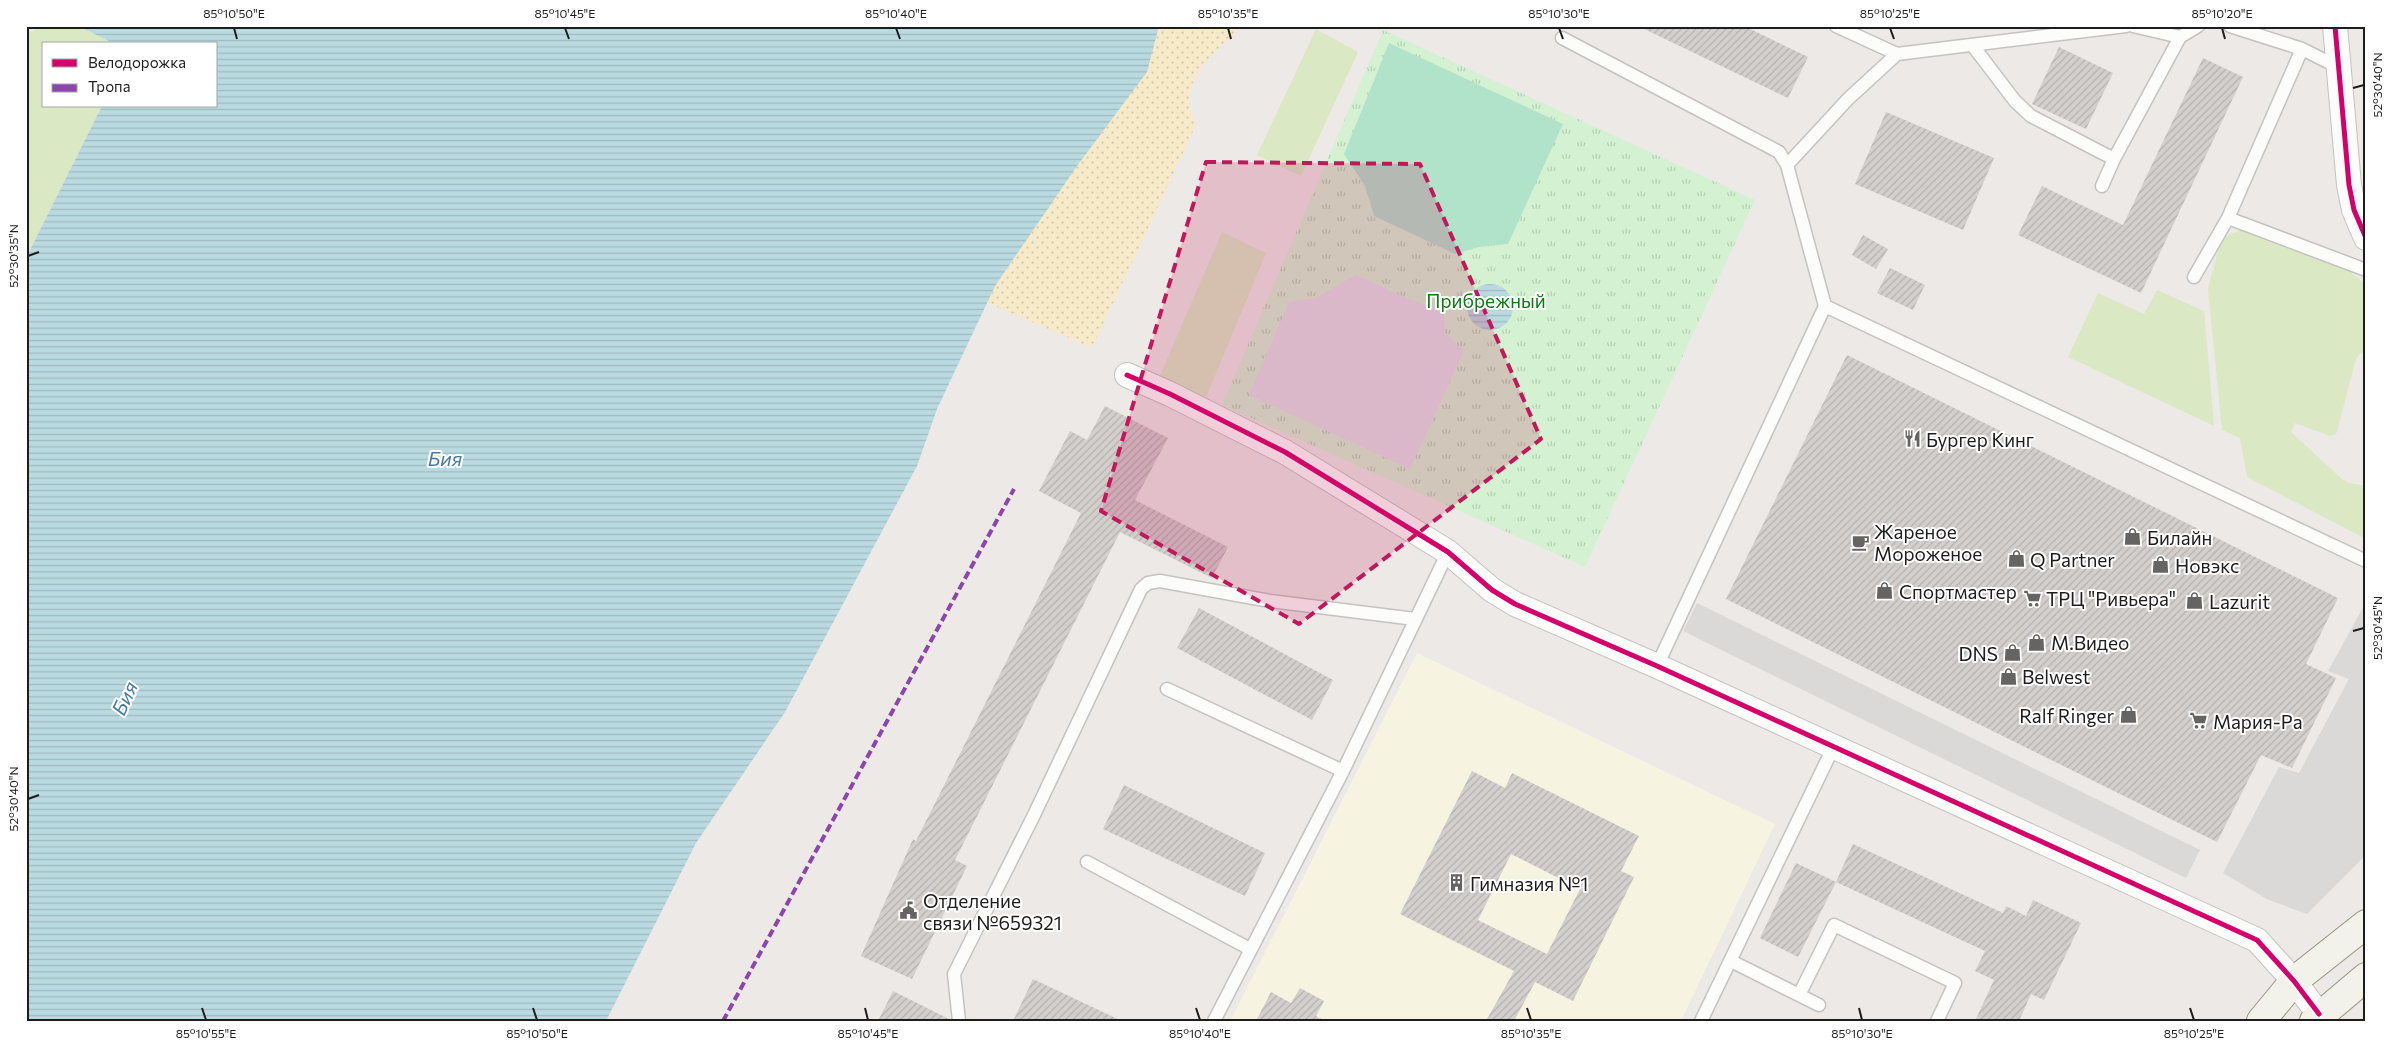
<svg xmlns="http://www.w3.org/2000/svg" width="2392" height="1047" viewBox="0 0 2392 1047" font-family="Commissioner,sans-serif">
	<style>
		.education { fill: #f6f4e0 }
		.grass { fill: #dae9c4 }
		.sand { fill: url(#sand-dots) }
		.park { fill: url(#park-tufts) }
		.pitch { fill: #b1e3ca }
		.parking { fill: #dad9d7 }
		.plaza { fill: #e1e0e5 }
		.water { fill: url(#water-rules) }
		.building { fill: url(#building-hatch); fill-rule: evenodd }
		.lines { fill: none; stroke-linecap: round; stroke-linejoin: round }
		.service-casing { stroke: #c4c3c2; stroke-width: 15 }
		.minor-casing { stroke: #c4c3c2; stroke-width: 26 }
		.secondary-casing { stroke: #95957e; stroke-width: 30 }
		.service { stroke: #fcfcfb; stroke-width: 12 }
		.minor { stroke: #fcfcfb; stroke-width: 24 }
		.secondary { stroke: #f3f2ea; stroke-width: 28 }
		.quiet { stroke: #8e44ad; stroke-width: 4; stroke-dasharray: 8 4; stroke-linecap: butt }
		.cycleway-casing { stroke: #fff; stroke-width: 8 }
		.cycleway { stroke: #d6006c; stroke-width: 5 }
		.marked { fill: #c2185b; fill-opacity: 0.2; stroke: #c2185b; stroke-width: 4; stroke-dasharray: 10 6; stroke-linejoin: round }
		.ticks { fill: none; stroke: #1d1d1d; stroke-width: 2 }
		.labels { text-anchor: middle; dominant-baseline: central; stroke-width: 4; stroke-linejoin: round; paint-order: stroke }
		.park-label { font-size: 19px; fill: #0b7c0e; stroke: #fff }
		.poi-label { font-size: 19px; fill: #1d1d1d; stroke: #fff; text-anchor: start }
		.water-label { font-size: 20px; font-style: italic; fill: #477ba5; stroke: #fff }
		.neatline { fill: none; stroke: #1d1d1d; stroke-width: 2 }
		.ticks-label { font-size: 12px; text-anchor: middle; fill: #1d1d1d }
	</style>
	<defs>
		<pattern id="sand-dots" width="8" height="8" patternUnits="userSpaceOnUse" patternTransform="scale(1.25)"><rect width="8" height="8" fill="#f6eac9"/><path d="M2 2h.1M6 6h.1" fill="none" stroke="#d2c8ac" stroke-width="1.8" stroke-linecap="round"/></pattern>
		<pattern id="park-tufts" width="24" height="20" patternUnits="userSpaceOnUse" patternTransform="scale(1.25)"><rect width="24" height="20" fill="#d4f2d2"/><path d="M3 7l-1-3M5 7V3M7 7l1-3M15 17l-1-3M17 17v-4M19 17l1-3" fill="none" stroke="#b6cfb4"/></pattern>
		<pattern id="water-rules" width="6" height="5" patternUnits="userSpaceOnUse" patternTransform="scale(1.25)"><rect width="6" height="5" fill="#b9dae0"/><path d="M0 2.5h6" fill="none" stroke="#9fbbc0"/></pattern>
		<pattern id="building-hatch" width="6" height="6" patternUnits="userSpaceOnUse" patternTransform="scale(1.25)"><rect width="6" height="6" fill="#d3cfcd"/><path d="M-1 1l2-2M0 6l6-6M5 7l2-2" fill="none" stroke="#b5b1b0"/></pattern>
	</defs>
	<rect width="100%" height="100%" fill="#ece9e6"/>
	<path class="education" d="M1417 653 1775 824 1681 1021H1230Z"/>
	<path class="grass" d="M42 26H78L115 44H44V106H102L26 258V34Z
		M1316 29 1358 52 1301 176 1257 155Z
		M2243 230 2345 268 2366 284V351L2358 355 2355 362 2338 428 2336 434 2330 436 2295 423 2291 432 2342 479 2349 483 2366 486V539L2247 477 2240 438 2222 430 2208 289 2220 243 2230 234Z
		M1222 232 1266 253 1205 400 1158 380Z
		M2157 290 2204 311 2214 426 2068 357 2098 293 2144 314Z"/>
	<path class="sand" d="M1159 26H1239C1236 33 1229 39 1223 44 1199 68 1178 90 1196 125L1092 348 988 303 995 286 1077 166 1146 72Z"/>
	<path class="park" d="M1383 30 1755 200 1585 567 1222 405Z"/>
	<path class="pitch" d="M1389 43 1563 124 1508 244 1479 247 1455 254 1374 216 1365 186 1344 154Z"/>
	<path class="parking" d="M2366 602V855L2307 914 2267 899 2223 873 2279 767 2299 773 2349 679 2328 671Z
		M1697 603 2200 850 2186 878 1683 631Z"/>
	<path class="plaza" d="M1355 275 1444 314 1445 333 1464 351 1410 469 1249 395 1289 302 1316 298Z"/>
	<path class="water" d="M78 26H1159L1147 72 1077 166 995 286 937 409 917 466 785 712 696 843 606 1021H26V258L102 106H216V44H115Z
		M1467 307a23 23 0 1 1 46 0a23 23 0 1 1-46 0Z"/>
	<path class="building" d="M1638 26H1744L1808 57 1788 98Z
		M2059 47 2113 73 2086 129 2032 104Z
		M2203 58 2243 77 2141 293 2018 235 2042 186 2123 225Z
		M1886 112 1994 158 1963 230 1855 184Z
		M1863 235 1888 249 1876 269 1852 255Z
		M1890 268 1925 285 1913 310 1877 293Z
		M1847 355 2338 598 2306 664 2336 678 2292 768 2261 755 2217 842 1726 599Z
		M1105 406 1168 438 1135 500 1228 547 1212 578 1120 532 955 860 967 866 912 979 861 956 913 839 916 841 1081 513 1039 491 1070 431 1087 440Z
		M1199 608 1333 680 1312 720 1177 648Z
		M1472 771 1505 788 1512 773 1639 836 1621 871 1634 877 1573 1001 1535 982 1514 1021H1486L1514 971 1400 914ZM1511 854 1580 889 1547 954 1478 920Z
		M1124 785 1265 853 1245 896 1103 829Z
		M1853 844 2003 913 2006 906 2026 916 2033 900 2081 923 2044 1000 2031 994 2019 1021H1975L1994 980 1975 971 1985 951 1836 882Z
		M1796 863 1836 882 1798 957 1760 938Z
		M1033 979 1122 1021H1013Z
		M1300 988 1324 1001 1316 1016 1325 1021H1256L1271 992 1291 1003Z
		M893 991 951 1020V1021H878Z"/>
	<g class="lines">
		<defs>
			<path id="service" d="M1836 26 1897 54 2126 26
				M2133 26 2180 37 2198 26
				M2230 26 2302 49 2340 68
				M1562 38 1779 152 1787 165 1825 306
				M1973 46 2015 101 2031 116 2114 159
				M1787 165 1848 99 1897 54
				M2102 186 2114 159 2180 37
				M2228 218 2302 49
				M2194 277 2228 218 2366 270
				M1657 666 1825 306 2366 561
				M1167 689 1343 771
				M1087 862 1250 949
				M1731 961 1819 1005
				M1799 995 1834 925 1955 983 1937 1021
				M959 1021 954 974 1034 815 1141 589 1148 583 1160 581 1270 601 1415 619
				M1214 1021 1343 771 1448 552
				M1701 1021 1834 746"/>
			<path id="minor" d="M2335 26 2349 185 2354 210 2366 238
				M1127 375 1170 394 1285 452 1448 552 1492 590 1515 604 1657 666 2257 940 2294 981 2319 1014"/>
			<path id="secondary" d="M2261 1021 2294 981 2366 924
				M2314 1021 2366 977"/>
		</defs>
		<use href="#service" class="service-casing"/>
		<use href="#minor" class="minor-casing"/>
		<use href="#secondary" class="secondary-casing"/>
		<use href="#service" class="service"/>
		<use href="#minor" class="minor"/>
		<use href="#secondary" class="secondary"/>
		<path class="quiet" d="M723 1021 1014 489"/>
		<defs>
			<path id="cycleway" d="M2335 26 2349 185 2354 210 2366 238
				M1127 375 1170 394 1285 452 1448 552 1492 590 1515 604 1657 666 2257 940 2294 981 2319 1014"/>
		</defs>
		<use href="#cycleway" class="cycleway-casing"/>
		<use href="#cycleway" class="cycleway"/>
	</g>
	<path class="marked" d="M1206 162 1420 164 1541 439 1299 624 1101 511Z"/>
	<path class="ticks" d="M234 28 237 39M565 28 569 39M896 28 900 39M1228 28 1231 39M1559 28 1563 39M1890 28 1894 39M2222 28 2225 39M2353 88 2364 85M28 256 39 252M2353 631 2364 628M28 799 39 795M202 1008 206 1020M533 1008 537 1020M865 1008 868 1020M1196 1008 1200 1020M1527 1008 1531 1020M1859 1008 1862 1020M2190 1008 2194 1020"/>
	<defs>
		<symbol id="restaurant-bare" viewBox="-9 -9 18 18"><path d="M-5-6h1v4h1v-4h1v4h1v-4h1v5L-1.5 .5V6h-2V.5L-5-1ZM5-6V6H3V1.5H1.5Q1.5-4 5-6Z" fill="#656463" stroke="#fff" stroke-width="2.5" paint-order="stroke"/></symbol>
		<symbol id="shop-bare" viewBox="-9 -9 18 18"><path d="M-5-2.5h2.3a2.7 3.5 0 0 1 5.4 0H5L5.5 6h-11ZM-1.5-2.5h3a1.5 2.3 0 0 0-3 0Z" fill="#656463" stroke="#fff" stroke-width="2.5" paint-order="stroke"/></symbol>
		<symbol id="cafe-bare" viewBox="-9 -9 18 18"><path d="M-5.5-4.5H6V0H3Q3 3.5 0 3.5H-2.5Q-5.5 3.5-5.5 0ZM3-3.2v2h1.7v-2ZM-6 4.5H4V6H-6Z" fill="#656463" stroke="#fff" stroke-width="2.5" paint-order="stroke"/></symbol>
		<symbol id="supermarket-bare" viewBox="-9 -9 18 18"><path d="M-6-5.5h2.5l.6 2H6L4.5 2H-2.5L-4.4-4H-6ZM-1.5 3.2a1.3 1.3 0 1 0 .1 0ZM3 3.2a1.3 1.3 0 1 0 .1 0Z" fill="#656463" stroke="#fff" stroke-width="2.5" paint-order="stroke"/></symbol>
		<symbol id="building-bare" viewBox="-9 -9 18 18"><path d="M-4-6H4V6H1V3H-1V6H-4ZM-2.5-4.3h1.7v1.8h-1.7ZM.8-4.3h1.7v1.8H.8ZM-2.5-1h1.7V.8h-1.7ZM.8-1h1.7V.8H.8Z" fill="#656463" stroke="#fff" stroke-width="2.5" paint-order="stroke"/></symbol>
		<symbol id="civic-bare" viewBox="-9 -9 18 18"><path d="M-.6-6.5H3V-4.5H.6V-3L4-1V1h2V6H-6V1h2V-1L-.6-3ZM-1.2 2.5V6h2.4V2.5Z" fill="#656463" stroke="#fff" stroke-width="2.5" paint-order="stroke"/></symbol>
	</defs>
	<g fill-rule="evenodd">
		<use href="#restaurant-bare" x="1900" y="426" width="25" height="25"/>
		<use href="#shop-bare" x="2120" y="524" width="25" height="25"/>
		<use href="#cafe-bare" x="1848" y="530" width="25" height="25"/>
		<use href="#shop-bare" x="2004" y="546" width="25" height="25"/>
		<use href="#shop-bare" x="2148" y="552" width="25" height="25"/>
		<use href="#shop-bare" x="1872" y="578" width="25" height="25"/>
		<use href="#supermarket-bare" x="2020" y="586" width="25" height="25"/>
		<use href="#shop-bare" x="2182" y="588" width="25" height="25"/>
		<use href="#shop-bare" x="2024" y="630" width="25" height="25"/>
		<use href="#shop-bare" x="2000" y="640" width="25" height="25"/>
		<use href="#shop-bare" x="1996" y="664" width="25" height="25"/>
		<use href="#shop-bare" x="2116" y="702" width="25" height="25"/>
		<use href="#supermarket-bare" x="2186" y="708" width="25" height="25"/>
		<use href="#building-bare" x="1444" y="870" width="25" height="25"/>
		<use href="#civic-bare" x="896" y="898" width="25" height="25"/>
	</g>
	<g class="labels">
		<g class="park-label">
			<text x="1486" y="300">Прибрежный</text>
		</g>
		<g class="poi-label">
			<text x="1926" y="439">Бургер Кинг</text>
			<text x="1874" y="531">Жареное<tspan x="1874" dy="22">Мороженое</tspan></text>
			<text x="2147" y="537">Билайн</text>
			<text x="2030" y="559">Q Partner</text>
			<text x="2175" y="565">Новэкс</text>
			<text x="1899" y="591">Спортмастер</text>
			<text x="2046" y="598">ТРЦ "Ривьера"</text>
			<text x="2209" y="601">Lazurit</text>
			<text x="2051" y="642">М.Видео</text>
			<text x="1998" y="653" text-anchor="end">DNS</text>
			<text x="2022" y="676">Belwest</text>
			<text x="2114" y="715" text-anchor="end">Ralf Ringer</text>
			<text x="2213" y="721">Мария-Ра</text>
			<text x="1470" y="883">Гимназия №1</text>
			<text x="923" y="900">Отделение<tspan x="923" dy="22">связи №659321</tspan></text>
		</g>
		<g class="water-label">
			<text x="445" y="458">Бия</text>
			<text transform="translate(124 698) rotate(-65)">Бия</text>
		</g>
	</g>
	<rect width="2392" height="1047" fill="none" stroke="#ffffff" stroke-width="55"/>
	<rect x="42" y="42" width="175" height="65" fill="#ffffff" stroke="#a5a5a5"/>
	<rect x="52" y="59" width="25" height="8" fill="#d6006c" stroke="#a5a5a5"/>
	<text x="88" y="68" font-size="15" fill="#1d1d1d">Велодорожка</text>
	<rect x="52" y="84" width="25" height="8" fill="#8e44ad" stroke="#a5a5a5"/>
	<text x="88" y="92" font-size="15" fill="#1d1d1d">Тропа</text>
	<rect x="28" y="28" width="2336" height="992" class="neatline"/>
	<g class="ticks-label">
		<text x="234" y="18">85°10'50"E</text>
		<text x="565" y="18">85°10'45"E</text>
		<text x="896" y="18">85°10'40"E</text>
		<text x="1228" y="18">85°10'35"E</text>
		<text x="1559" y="18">85°10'30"E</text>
		<text x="1890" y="18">85°10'25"E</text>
		<text x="2222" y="18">85°10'20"E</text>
		<text transform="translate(2378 85) rotate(-90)" y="4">52°30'40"N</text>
		<text transform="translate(14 256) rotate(-90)" y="4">52°30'35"N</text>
		<text transform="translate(2378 628) rotate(-90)" y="4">52°30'45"N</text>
		<text transform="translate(14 799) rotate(-90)" y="4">52°30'40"N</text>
		<text x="206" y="1038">85°10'55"E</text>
		<text x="537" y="1038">85°10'50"E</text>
		<text x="868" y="1038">85°10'45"E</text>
		<text x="1200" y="1038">85°10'40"E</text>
		<text x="1531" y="1038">85°10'35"E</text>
		<text x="1862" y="1038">85°10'30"E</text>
		<text x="2194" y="1038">85°10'25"E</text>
	</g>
</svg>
